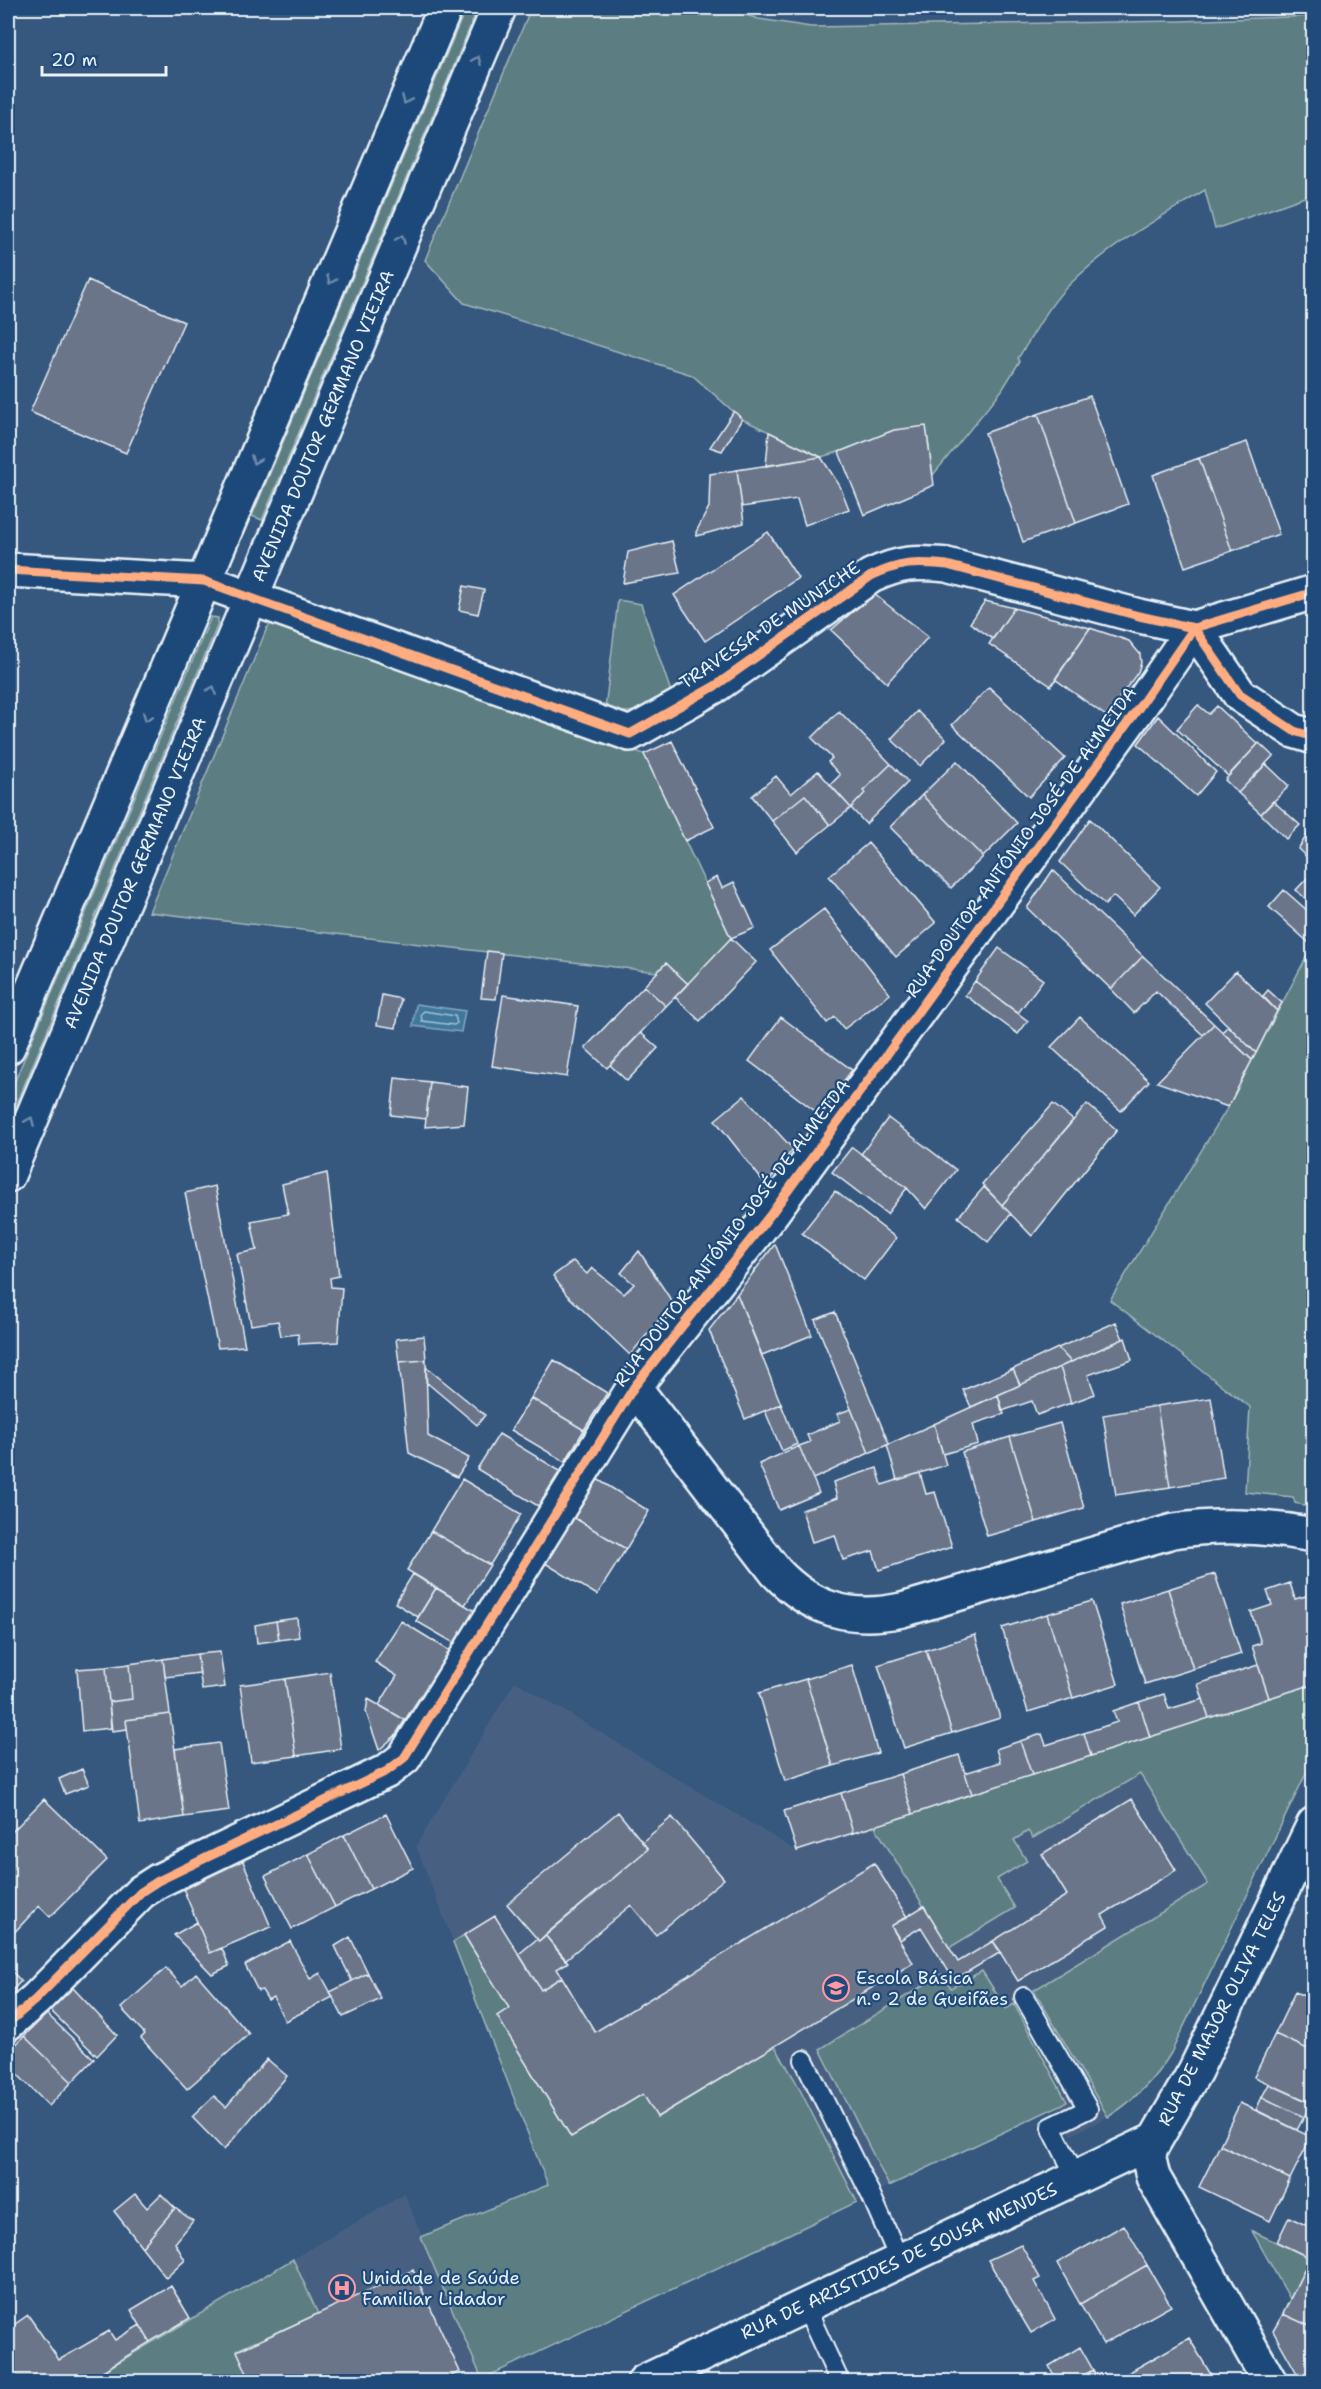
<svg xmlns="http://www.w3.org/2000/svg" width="1321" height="2389" viewBox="0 0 1321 2389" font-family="'Shantell Sans',sans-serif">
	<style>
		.built { fill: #466081 }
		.green { fill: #5c7d81; stroke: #a2b7bc; stroke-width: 1.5 }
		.water { fill: #40779d; stroke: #83a8c1; stroke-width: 1.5 }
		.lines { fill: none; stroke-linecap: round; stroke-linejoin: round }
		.shore { stroke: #a5c0d4; stroke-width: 1.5 }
		.building { fill: #6a7489; stroke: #e8f1f8; stroke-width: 1.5 }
		.service-casing { stroke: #e8f1f8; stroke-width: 22 }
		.minor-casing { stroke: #e8f1f8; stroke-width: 38 }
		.secondary-casing { stroke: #e8f1f8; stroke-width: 38 }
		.service { stroke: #1f4a7a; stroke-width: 18 }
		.minor { stroke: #1f4a7a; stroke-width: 33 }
		.secondary { stroke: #1f4a7a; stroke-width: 33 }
		.cycleway-casing { stroke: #1f4a7a; stroke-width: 13 }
		.cycleway { stroke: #ffac80; stroke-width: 9 }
		.oneway { stroke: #6f8dac }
		.labels { text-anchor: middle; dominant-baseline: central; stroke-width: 4.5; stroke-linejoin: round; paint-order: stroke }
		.street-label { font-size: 18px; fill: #e8f1f8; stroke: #1f4a7a }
		.poi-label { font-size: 18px; fill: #e8f1f8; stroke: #1f4a7a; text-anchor: start }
	</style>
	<rect width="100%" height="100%" fill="#36577e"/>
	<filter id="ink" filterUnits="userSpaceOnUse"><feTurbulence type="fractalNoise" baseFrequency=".0167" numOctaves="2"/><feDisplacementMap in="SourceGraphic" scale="12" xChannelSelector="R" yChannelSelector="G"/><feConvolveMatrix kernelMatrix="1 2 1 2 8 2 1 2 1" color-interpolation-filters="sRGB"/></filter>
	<g filter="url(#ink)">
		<path class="built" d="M515 1681 797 1851 1313 1684V1759L1171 2053 1162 2068 1137 2095 1124 2107 1104 2119 1071 2135 1057 2107 477 2381 85 2382 190 2318 405 2194 422 2237 548 2186 416 1846Z"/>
		<path class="green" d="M466 8H478L262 520 252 516Z
			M531 8H723L759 19 811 27 1181 21 1313 16V194L1215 229 1205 190C1158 219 1108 246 1068 286 1050 303 1033 336 1018 358L1020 361 1002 390 933 475 926 427 821 457 742 419 692 375 464 303 425 260Z
			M618 600 641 604 671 692C645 708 637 717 605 709Z
			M211 617 218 618V624L8 1124V1097Z
			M275 620 303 626 644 754 731 938 688 984 666 963 657 972 149 912 267 628Z
			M1313 936V1507L1295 1503 1293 1497 1245 1492 1250 1407 1110 1300 1228 1107 1312 946 1308 942Z
			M1313 1684V1759L1171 2053C1155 2079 1135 2100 1108 2117L1034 1990 1208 1884 1140 1774 1033 1838 1028 1831 1014 1840 1027 1861 997 1879 1015 1908 949 1948 874 1825Z
			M464 1935 509 2008 497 2016 571 2137 643 2094 658 2117 775 2046 795 2080 857 2202 482 2379 421 2237 548 2185 453 1942Z
			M982 1971 1006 2009 1014 2004 1067 2102 889 2186 820 2049 942 1974 951 1988Z
			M1252 2231 1310 2258 1290 2299Z
			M293 2259 318 2314 237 2350 251 2381 85 2382Z"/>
		<path class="water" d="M416 1004 465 1011 461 1032 413 1026Z"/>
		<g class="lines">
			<path class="shore" d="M424 1011 455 1016 457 1023 454 1025 422 1021 421 1014Z"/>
		</g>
		<path class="building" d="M88 280 184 322 126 453 30 412Z
			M1090 396 1128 504 1076 523 1038 414Z
			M734 411 742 419 722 451 710 447Z
			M1038 414 1076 523 1023 542 985 433Z
			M926 426 934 485 864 515 839 452 894 430Z
			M769 432 821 457 766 466Z
			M1247 442 1279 534 1232 551 1199 458Z
			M821 457 840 486 849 509 805 525 797 499 742 507 737 470Z
			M1199 458 1232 551 1185 567 1153 475Z
			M737 470 744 523 697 536 696 532 709 507 710 474Z
			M768 532 798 578 705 641 674 595Z
			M672 541 680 573 623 583 628 552Z
			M464 586 484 590 478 614 459 610Z
			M874 594 928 637 887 683 831 630Z
			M985 601 1014 608 993 639 970 623Z
			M1014 608 1090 628 1051 686 989 644Z
			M1090 628 1129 641 1140 654 1141 663 1138 672 1106 716 1055 679Z
			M989 687 1065 758 1029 797 952 725Z
			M1198 705 1209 714 1217 706 1258 744 1228 776 1177 729Z
			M839 711 891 764 863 791 865 793 851 808 830 785 840 775 828 762 832 758 812 738Z
			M917 711 946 739 920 766 891 739Z
			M1158 716 1216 772 1196 796 1138 744Z
			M672 741 714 827 685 841 644 754Z
			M1259 743 1273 756 1238 793 1225 780Z
			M957 761 1017 823 983 857 922 795Z
			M891 764 908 782 866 824 851 808 865 793 863 791Z
			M1266 764 1289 786 1261 814 1238 793Z
			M818 771 851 808 830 825 805 795 772 821 752 796 776 776 791 794Z
			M805 795 830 825 797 852 772 821Z
			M922 795 983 857 951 888 890 827Z
			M1273 801 1300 825 1286 839 1261 814Z
			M1090 819 1160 887 1133 915 1113 896 1105 905 1060 862Z
			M1313 826H1314V864L1298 849Z
			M868 843 936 923 896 957 829 876Z
			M1053 870 1143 956 1111 989 1027 908Z
			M1314 871V906L1296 890Z
			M717 877 722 888 734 882 755 928 731 938 705 883Z
			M1284 890 1308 911 1314 906V936L1308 942 1269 907Z
			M824 909 890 994 844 1029 835 1017 827 1023 770 950Z
			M731 938 756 962 700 1021 675 997Z
			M999 948 1043 980 1018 1013 975 981Z
			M487 951 502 953 496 999 481 998Z
			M1143 956 1214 1024 1203 1035 1156 991 1134 1013 1111 989Z
			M666 963 688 984 666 1006 644 986Z
			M1236 971 1277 1011 1256 1053 1205 1003Z
			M975 981 1028 1021 1018 1034 965 995Z
			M644 986 666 1006 607 1068 585 1048Z
			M1268 990 1282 1003 1277 1011 1263 996Z
			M382 995 401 999 396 1028 377 1025Z
			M503 995 578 1006 567 1077 492 1066Z
			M781 1017 852 1070 819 1114 749 1061Z
			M1080 1017 1149 1081 1121 1111 1051 1047Z
			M1214 1024 1252 1060 1228 1107 1157 1082Z
			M1228 1026 1256 1053 1252 1060 1222 1032Z
			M641 1033 658 1048 627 1081 610 1065Z
			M395 1078 430 1082 426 1119 391 1115Z
			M430 1082 468 1087 464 1124 425 1127Z
			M744 1096 793 1149 766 1185 715 1120Z
			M1053 1104 1073 1120 1002 1205 982 1184Z
			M1087 1104 1117 1130 1032 1236 1002 1205Z
			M888 1118 956 1170 926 1209 907 1188 861 1154Z
			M852 1147 907 1188 887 1214 832 1172Z
			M327 1173 339 1276 330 1278 331 1287 342 1288 338 1342 299 1344 298 1334 281 1336 278 1321 251 1325 237 1254 257 1250 251 1221 288 1214 282 1184Z
			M215 1186 245 1346 218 1348 185 1193Z
			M984 1187 1011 1214 988 1242 958 1217Z
			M835 1191 896 1238 864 1280 802 1233Z
			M775 1244 812 1335 762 1355 737 1294Z
			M639 1251 673 1303 630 1355 566 1294 553 1276 573 1261 587 1274 592 1268 624 1294 634 1284 621 1273Z
			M737 1294 781 1404 745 1419 709 1330Z
			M835 1312 889 1444 869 1453 815 1320Z
			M1116 1322 1123 1339 1071 1362 1058 1348Z
			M424 1336 426 1360 399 1362 396 1339Z
			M1125 1338 1132 1360 1088 1375 1095 1394 1071 1403 1060 1367Z
			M1058 1348 1071 1362 1020 1385 1013 1369Z
			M426 1360 428 1436 469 1458 457 1477 409 1453 399 1362Z
			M554 1360 607 1393 584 1430 531 1398Z
			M426 1367 485 1415 477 1425 426 1382Z
			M1060 1367 1071 1403 1037 1415 1032 1401 1002 1411 998 1395Z
			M1013 1369 1020 1385 971 1407 963 1390Z
			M998 1395 1004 1414 973 1424 978 1444 943 1454 934 1424Z
			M531 1398 584 1430 565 1462 511 1430Z
			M1211 1398 1224 1478 1170 1487 1157 1406Z
			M781 1404 797 1444 782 1451 765 1411Z
			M1157 1406 1170 1487 1116 1495 1103 1415Z
			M851 1409 869 1453 813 1479 799 1446 810 1442 807 1435 840 1421 837 1414Z
			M1060 1423 1084 1508 1036 1522 1010 1437Z
			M934 1424 946 1465 897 1480 887 1445Z
			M499 1434 560 1471 538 1506 477 1469Z
			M1010 1437 1036 1522 987 1536 962 1452Z
			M799 1446 819 1493 779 1510 759 1464Z
			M877 1468 882 1485 920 1473 926 1494 935 1492 952 1547 879 1570 873 1551 843 1560 835 1535 812 1542 802 1510 837 1498 833 1482Z
			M462 1479 521 1514 490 1565 431 1531Z
			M597 1479 649 1511 626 1549 573 1517Z
			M573 1517 626 1549 597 1595 545 1563Z
			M431 1531 490 1565 465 1605 407 1570Z
			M413 1574 436 1588 418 1617 395 1603Z
			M1215 1574 1241 1654 1193 1669 1168 1589Z
			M1290 1583 1295 1599 1313 1594 1314 1597V1684L1269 1698 1252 1646 1261 1643 1251 1612 1272 1605 1267 1591Z
			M436 1588 475 1611 454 1643 416 1621Z
			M1168 1589 1193 1669 1145 1684 1120 1604Z
			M1092 1601 1118 1684 1073 1698 1047 1614Z
			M1047 1614 1073 1698 1028 1712 1002 1628Z
			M297 1618 299 1637 279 1640 276 1621Z
			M276 1621 279 1640 257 1643 255 1625Z
			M401 1621 450 1651 405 1720 379 1705 397 1676 375 1662Z
			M975 1635 1000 1718 952 1733 926 1650Z
			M926 1650 952 1733 904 1748 878 1665Z
			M220 1652 225 1687 202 1690 197 1654Z
			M197 1654 200 1673 165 1677 163 1659Z
			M163 1659 170 1714 126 1720 127 1729 112 1731 109 1702 132 1699 129 1664Z
			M129 1664 132 1699 109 1702 106 1667Z
			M852 1665 878 1753 833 1766 806 1679Z
			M1258 1665 1269 1698 1209 1718 1198 1684Z
			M106 1667 111 1728 82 1731 77 1669Z
			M330 1672 341 1749 296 1756 285 1679Z
			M285 1679 296 1756 251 1762 240 1685Z
			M806 1679 833 1766 785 1781 759 1693Z
			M1164 1694 1169 1709 1203 1699 1209 1718 1150 1737 1139 1702Z
			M368 1699 405 1720 395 1736 379 1750 366 1712Z
			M1139 1702 1150 1737 1091 1756 1084 1733 1117 1722 1113 1711Z
			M170 1714 184 1817 140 1824 126 1720Z
			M1084 1733 1091 1756 1032 1775 1020 1741 1042 1734 1046 1745Z
			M1020 1741 1032 1775 972 1794 965 1773 1000 1762 996 1749Z
			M219 1743 229 1811 184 1817 175 1749Z
			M959 1755 972 1794 913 1814 900 1774Z
			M82 1769 89 1785 65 1794 59 1779Z
			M900 1774 913 1814 853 1833 841 1793Z
			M841 1793 853 1833 797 1851 784 1811Z
			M44 1799 107 1860 50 1917 39 1906 8 1939V1836Z
			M1132 1799 1176 1870 1102 1915 1108 1926 1018 1981 993 1941 1067 1895 1042 1854Z
			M618 1812 648 1849 539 1941 507 1904Z
			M386 1814 413 1868 371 1889 344 1835Z
			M672 1817 724 1879 656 1935 631 1905 565 1960 545 1935 648 1849 642 1842Z
			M344 1835 371 1889 335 1907 308 1854Z
			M308 1854 335 1907 292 1929 265 1876Z
			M242 1859 271 1927 210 1953 182 1886Z
			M874 1863 907 1917 891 1926 913 1963 657 2117 643 2094 571 2137 497 2016 509 2008 464 1935 495 1916 541 1990 562 1977 595 2032Z
			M924 1906 958 1962 993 1941 1001 1952 954 1980 921 1927 900 1940 891 1926Z
			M197 1922 210 1953 222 1948 229 1966 212 1974 174 1935Z
			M545 1935 568 1962 557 1969 562 1977 541 1990 519 1954 537 1939 539 1941Z
			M350 1937 368 1973 352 1981 335 1946Z
			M290 1941 310 1979 320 1973 333 1997 285 2021 273 1997 268 2000 262 1990 258 1991 245 1965Z
			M8 1967 21 1981 8 1995Z
			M166 1968 182 1986 196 1973 249 2034 187 2089 141 2038 145 2034 121 2008Z
			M368 1973 381 1999 343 2017 330 1992Z
			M73 1988 117 2035 97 2056 50 2010Z
			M1295 1992 1314 2000V2052L1275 2034Z
			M47 2014 94 2059 72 2082 24 2036Z
			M1275 2034 1314 2052V2104L1254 2077Z
			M24 2036 72 2082 49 2106 8 2065V2053Z
			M267 2059 287 2076 224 2150 192 2117 214 2096 226 2107Z
			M1269 2084 1311 2103 1304 2117 1262 2097Z
			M1262 2097 1304 2117 1297 2130 1256 2110Z
			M1240 2103 1311 2137 1290 2179 1220 2145Z
			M1220 2145 1290 2179 1270 2221 1199 2187Z
			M1314 2165V2190L1304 2185Z
			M135 2194 147 2208 161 2194 175 2208 142 2247 114 2211Z
			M175 2208 193 2221 175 2243 185 2260 166 2278 142 2247Z
			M1289 2217 1314 2229V2251L1310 2258 1277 2242Z
			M1124 2225 1147 2265 1080 2304 1057 2263Z
			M1021 2245 1040 2278 1034 2281 1055 2319 1031 2333 988 2260Z
			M1310 2258 1314 2260V2328L1283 2314Z
			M1147 2265 1171 2306 1103 2344 1080 2304Z
			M413 2270 460 2372 438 2382H251L237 2351Z
			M171 2286 190 2318 150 2342 131 2310Z
			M1283 2314 1314 2328V2370L1309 2378 1313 2382H1302L1273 2331Z
			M28 2315 59 2360 109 2331 115 2340 140 2325 150 2342 85 2382H8V2329Z
			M1189 2338 1213 2378 1207 2382H1124L1121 2377Z
			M1080 2347 1093 2370 1072 2382H1058L1049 2366Z
			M1093 2370 1100 2382H1072Z"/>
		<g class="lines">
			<defs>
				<path id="service" d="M1024 1997 1088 2109 1051 2127 1076 2177
					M804 2060 871 2195 900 2261
					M805 2306 840 2382"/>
				<path id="minor" d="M8 570 204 581 630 734 715 686 871 576C901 562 914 562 947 565L1139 616 1194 628 1240 695 1294 731 1314 737
					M634 1387 776 1572C812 1610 851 1621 902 1610L1173 1531C1220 1524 1267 1526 1314 1535
					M8 2023 36 1999 141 1892 158 1881 387 1771 404 1758 634 1387 771 1214 1140 706 1194 628 1314 592
					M644 2382 1153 2141
					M1270 2382 1153 2177 1149 2159 1150 2149 1195 2071 1314 1824"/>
				<path id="secondary" d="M8 1047 445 8
					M8 1175 499 8"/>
			</defs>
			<use href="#service" class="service-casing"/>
			<use href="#minor" class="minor-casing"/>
			<use href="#secondary" class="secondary-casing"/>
			<use href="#service" class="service"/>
			<use href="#minor" class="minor"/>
			<use href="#secondary" class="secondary"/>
			<defs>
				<path id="cycleway" d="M8 570 204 581 630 734 715 686 871 576C901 562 914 562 947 565L1139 616 1194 628 1240 695 1294 731 1314 737
					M8 2023 36 1999 141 1892 158 1881 387 1771 404 1758 634 1387 771 1214 1140 706 1194 628 1314 592"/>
			</defs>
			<use href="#cycleway" class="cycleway-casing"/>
			<use href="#cycleway" class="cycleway"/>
		</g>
		<defs><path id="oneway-chevron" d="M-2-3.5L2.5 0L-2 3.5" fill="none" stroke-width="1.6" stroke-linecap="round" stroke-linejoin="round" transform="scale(1.5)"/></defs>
		<g class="oneway">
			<use href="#oneway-chevron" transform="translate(477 60) rotate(-67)"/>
			<use href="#oneway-chevron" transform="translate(406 100) rotate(113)"/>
			<use href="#oneway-chevron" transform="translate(401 239) rotate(-67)"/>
			<use href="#oneway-chevron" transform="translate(331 280) rotate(113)"/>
			<use href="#oneway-chevron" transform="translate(255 460) rotate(113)"/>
			<use href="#oneway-chevron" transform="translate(212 690) rotate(-67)"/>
			<use href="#oneway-chevron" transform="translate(147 717) rotate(113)"/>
			<use href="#oneway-chevron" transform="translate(30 1121) rotate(-67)"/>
		</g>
	</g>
	<defs>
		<symbol id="school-ring" viewBox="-11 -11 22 22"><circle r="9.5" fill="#1f4a7a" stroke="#ff9aa2" stroke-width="1.5"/><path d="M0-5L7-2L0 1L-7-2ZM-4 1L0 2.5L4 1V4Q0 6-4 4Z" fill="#ff9aa2"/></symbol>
		<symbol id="hospital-ring" viewBox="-11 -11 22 22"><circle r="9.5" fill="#1f4a7a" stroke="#ff9aa2" stroke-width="1.5"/><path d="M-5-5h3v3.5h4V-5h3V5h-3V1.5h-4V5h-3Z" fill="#ff9aa2"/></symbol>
	</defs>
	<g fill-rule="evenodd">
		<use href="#school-ring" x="821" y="1973" width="30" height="30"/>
		<use href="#hospital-ring" x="327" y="2273" width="30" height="30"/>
	</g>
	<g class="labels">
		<g class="street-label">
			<text transform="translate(323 426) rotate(-67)">AVENIDA DOUTOR GERMANO VIEIRA</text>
			<text transform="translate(770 625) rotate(-34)">TRAVESSA DE MUNICHE</text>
			<text transform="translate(1021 842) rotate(-54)">RUA DOUTOR ANTÓNIO JOSÉ DE ALMEIDA</text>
			<text transform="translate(135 873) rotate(-67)">AVENIDA DOUTOR GERMANO VIEIRA</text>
			<text transform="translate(732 1233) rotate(-53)">RUA DOUTOR ANTÓNIO JOSÉ DE ALMEIDA</text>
			<text transform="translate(1222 2009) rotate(-63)">RUA DE MAJOR OLIVA TELES</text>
			<text transform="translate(899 2261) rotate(-25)">RUA DE ARISTIDES DE SOUSA MENDES</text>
		</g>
		<g class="poi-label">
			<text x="856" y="1978">Escola Básica<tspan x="856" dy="21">n.º 2 de Gueifães</tspan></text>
			<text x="362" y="2278">Unidade de Saúde<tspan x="362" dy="21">Familiar Lidador</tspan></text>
		</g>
	</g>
	<rect width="1321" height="2389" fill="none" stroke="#1f4a7a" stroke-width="30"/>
	<rect x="15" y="15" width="1291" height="2359" fill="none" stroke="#e8f1f8" stroke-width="2" filter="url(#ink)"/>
	<path d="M42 66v9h124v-9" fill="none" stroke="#e8f1f8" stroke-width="3"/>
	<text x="51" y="66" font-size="18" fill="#e8f1f8" stroke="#1f4a7a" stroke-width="4.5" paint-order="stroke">20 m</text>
</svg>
